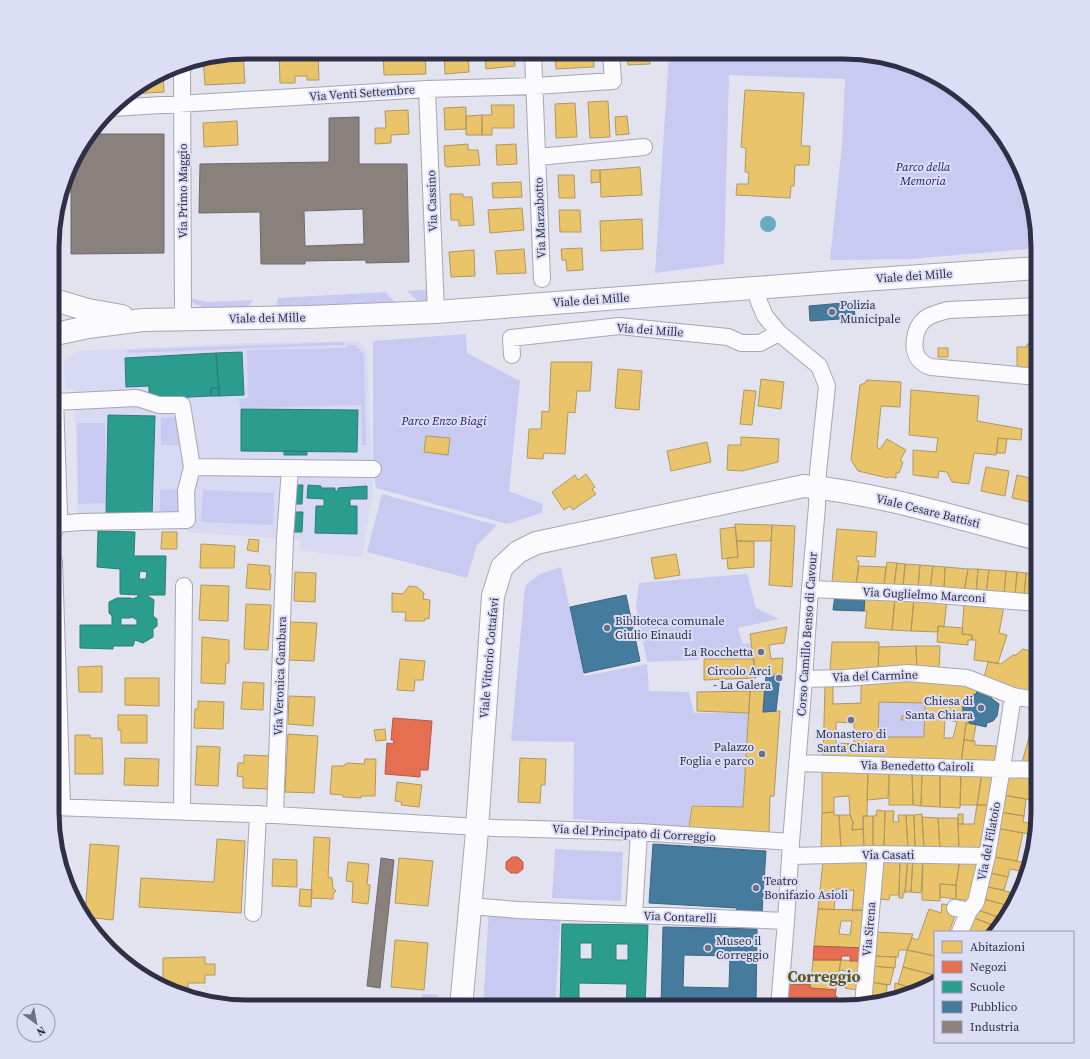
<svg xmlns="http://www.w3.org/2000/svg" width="1090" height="1059" viewBox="0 0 1090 1059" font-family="'Source Serif 4',serif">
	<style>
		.built { fill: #d8daf4 }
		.green { fill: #c8caf2 }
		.water { fill: #67aac2 }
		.homes { fill: #e9c46a; stroke: #b1985f; fill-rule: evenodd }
		.shops { fill: #e76f51; stroke: #b05c4e }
		.schools { fill: #2a9d8f; stroke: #2c7c79; fill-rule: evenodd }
		.public { fill: #457b9d; stroke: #3e6483; fill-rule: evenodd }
		.industry { fill: #8a817c; stroke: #6f696c; fill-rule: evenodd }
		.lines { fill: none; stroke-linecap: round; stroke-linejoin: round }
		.street-casing { stroke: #a6a6b5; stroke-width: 18 }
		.secondary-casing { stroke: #a6a6b5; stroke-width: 24 }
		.street { stroke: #fbfbfd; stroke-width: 16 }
		.secondary { stroke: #fbfbfd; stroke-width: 22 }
		.poi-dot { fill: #6e6f81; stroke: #dcdef5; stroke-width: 1.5 }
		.labels { text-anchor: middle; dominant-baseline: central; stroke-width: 4; stroke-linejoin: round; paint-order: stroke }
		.street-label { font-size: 12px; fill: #2f3046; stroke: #dcdef5 }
		.park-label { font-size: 12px; font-style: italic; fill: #261b68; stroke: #dcdef5 }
		.poi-label { font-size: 12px; fill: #2f3046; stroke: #dcdef5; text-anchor: start }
		.district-label { font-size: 16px; font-weight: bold; fill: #5e571a; stroke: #dcdef5 }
		.rim { fill: none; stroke: #2f3046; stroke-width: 5 }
	</style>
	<rect width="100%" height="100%" fill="#e2e3ef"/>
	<path class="built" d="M359 341 367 352 373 491 362 557 300 551V540L186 532 184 526 78 516 74 389H65L64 360 77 351 247 343Z"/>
	<path class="green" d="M669 53 868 54 940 78 998 128 1023 173 1038 235V248L912 259 830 260 842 145 845 79 729 75 724 264 655 273Z
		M432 289V300L418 301 407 291Z
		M385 292 396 303 276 306 278 298Z
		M190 298 208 302 253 300 248 307 205 308 193 303Z
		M466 334 467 353 520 381 509 491 543 504 542 513 507 524 376 488 373 469V341Z
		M344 342V345L127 353V350Z
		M347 345H355L364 354 366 445H362L361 405 240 408 239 399 248 398 247 350 346 348Z
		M179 417 180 445H161V418Z
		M77 423H105L106 503 78 504Z
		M178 489 179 517H160V490Z
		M203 490 274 493 273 525 201 522Z
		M382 494 497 525 477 545 467 578 367 552Z
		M561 567 584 676 647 664 649 691 689 692 694 713H749L743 807 691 805 689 828 573 819 574 742 511 741 525 586 540 574Z
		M747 574 756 608 779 619 738 628 743 644 750 643 752 656 699 653V660L647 662 636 607 639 583Z
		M879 702 925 703 924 737H878Z
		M555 849 623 852 621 901 552 898Z
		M489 909 561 913 555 1007H483Z
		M422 994 438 995 437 1007H421Z"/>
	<path class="water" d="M760 224a8 8 0 1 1 16 0a8 8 0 1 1-16 0Z"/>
	<path class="homes" d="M279 52H318L319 80H307V76H295V83H280Z
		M425 52 426 74 384 75 383 53Z
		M444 53H468L469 72 445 74Z
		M485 53H514L515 66 486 69Z
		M555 53H593L594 67 556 69Z
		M628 53H650V64L628 65Z
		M243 54 245 83 205 85 203 59Z
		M163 74 164 92 130 94Z
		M745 90 804 93 801 146H810L809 165H795L794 186H791L790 198 736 195 737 184H748L749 173 745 172 746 148 741 147Z
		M608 101 610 137 590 138 588 102Z
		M575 103 577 137 556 138 555 104Z
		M491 105H514V128H492V135H482V115H492Z
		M466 107V129L445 130 444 108Z
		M408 110 409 134 391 135V143L375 144V128H386L385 111Z
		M482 115V135H466V116Z
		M627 116 629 134 616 135 615 117Z
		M237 121 238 145 204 147 203 123Z
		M468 144V150H478L480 165 447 167V166H445L444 146Z
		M516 144 517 164 497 165 496 145Z
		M640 167 642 195 601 197 600 170Z
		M591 170H600V182L591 183Z
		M558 175H574L575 198H559Z
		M521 182 522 197 493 198 492 183Z
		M450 194H463V197H472L474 225 459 226V220H451Z
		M522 208 524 230 490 233 488 210Z
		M559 210H580L581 232H560Z
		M642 219 643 249 601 251 600 221Z
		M582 248 583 270 567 271 566 260H562L561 249Z
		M524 249 526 273 497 274 495 251Z
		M474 250 475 276 451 277 449 252Z
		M1027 344H1038V368H1017V347H1027Z
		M938 348H948V357H938Z
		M551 362H592L590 391H577L575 413 568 412 565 454 544 453 543 459 527 458 529 429H541L542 411 549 412Z
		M618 369 642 371 639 410 615 408Z
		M761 379 784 382 781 409 758 406Z
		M867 380 901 382 900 407 881 406 877 447 880 449 887 439 906 450 900 460 903 462 899 473H896V478L889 477 888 478 858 471 851 460 860 385 865 383Z
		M744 390 756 391 752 425 740 424Z
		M911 390 979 396 977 421 1022 429 1021 440 998 438 996 455 974 453 969 484 952 482 947 472 939 471 938 478 913 475V450L936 452 938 438 909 435Z
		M426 436 450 438 448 455 424 452Z
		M741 437 779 439 778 462 742 471 727 470 728 445H741Z
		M998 438 1007 439 1005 453H997Z
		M707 442 711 462 671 471 667 451Z
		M986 467 1009 471 1005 496 981 491Z
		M586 474 595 487 592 489 596 494 573 510 570 506 564 510 552 492 575 475 578 480Z
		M1017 475 1038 480 1036 503 1012 498Z
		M735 524 772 525 771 541H737Z
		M772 525 795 526 792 587 769 585Z
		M735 527 738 557 722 559 720 529Z
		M837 529 877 532 875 557 857 556 856 561H859L856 584 832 582Z
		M162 532H177V549H161Z
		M249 539 259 540 258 552 247 550Z
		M737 541 754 542V567L728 569 727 558 738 557Z
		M201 544 235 546 234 568H200Z
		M676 554 680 575 655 579 651 558Z
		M887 562 897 563 894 586H884Z
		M897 563 905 564 903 587 894 586Z
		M248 564 270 566 269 574H271L270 590 246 588Z
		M905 564 920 565 918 588 903 587Z
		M920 565 933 566 930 589 918 588Z
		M859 566 886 567 884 586 856 584Z
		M933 566 945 567 944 590 930 589Z
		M945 567 968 569 964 592 944 590Z
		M968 569H978L976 593 964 592Z
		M978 569 989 570 986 593H976Z
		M989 570 1006 571 1004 595 986 593Z
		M1006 571 1017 572 1015 595H1004Z
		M295 572 316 573 315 602 294 601Z
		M1017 572 1026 573 1024 596 1015 595Z
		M1026 573 1038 574V597L1024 596Z
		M201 585 229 586 228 621 199 620Z
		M409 586 417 587 424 593 423 599 430 600 429 619 425 618V621H405L406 612H392V593L403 594Z
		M865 596 895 598 892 630 865 628 867 611H864Z
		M895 598 914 599 911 631 892 630Z
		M914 599 947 601 944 627 938 626V632L911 631Z
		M246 604 271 605 268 650 244 649Z
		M964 604 1004 606 999 633 1007 635 998 663 974 660 976 640H972V635L962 634Z
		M290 622 317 623 314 661 288 660Z
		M938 626 963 628 962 634 972 635V640H968V645L937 642Z
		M787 627 784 643 769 645 771 659 783 658 782 674H755L750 634Z
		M202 637 229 640V663H226L225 684 201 683Z
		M832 642H879L878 671 830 670Z
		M916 646 917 668 878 671 879 647Z
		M916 646H940L939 670 917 668Z
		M1023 649 1030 651 1032 654 1031 658 1035 664 1033 680H1038V691L1032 694 983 682 988 662 1001 664 1013 655H1016Z
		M400 659 425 661 423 680H415L414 691 397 690Z
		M704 659H754L756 678 704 680Z
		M102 666V692H79L78 667Z
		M125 678H159V706L125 705Z
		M934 680 978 688 976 694 968 697 963 706V714L970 718 969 723H966L961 763 823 758 825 686 833 685V704L861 703V683ZM879 702 925 703 924 737H878ZM945 719 957 722 953 738H944ZM836 722 854 723V744L836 743Z
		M243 682 264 683 263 710 241 709Z
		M750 691H764L763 712 780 711 774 796H770L769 832 689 828 692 806 743 807Z
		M750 691 749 713 697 711V692Z
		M289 696 315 697 313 726 288 724Z
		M198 701 224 702 223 729 194 728 195 709H198Z
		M1037 708H1038V743L1028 741Z
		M118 715H147V743H121V730H118Z
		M902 716H905V720H901Z
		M966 723 976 725 973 741 964 740Z
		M385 729 386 740 376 741 374 730Z
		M288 734 318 736 314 793 285 792Z
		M75 735H90V738H102L103 774H75Z
		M964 740 975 741V745L996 746 995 763H961Z
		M1028 741 1038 743V766H1021Z
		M197 746 220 747 218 786 195 785Z
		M244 755 270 756 268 789 243 788V777L237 776 238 763H244Z
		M125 758 159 759 158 786 124 785Z
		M520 758 546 759 545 785H541L540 803 518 802Z
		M365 759H376L375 796H361V798L343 797V795L330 794 332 766H343L347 763 364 764Z
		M822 771H868L867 816H863V829L852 830 853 822 850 815 849 796 834 797V812L822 813Z
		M868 771 889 772 888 798 867 800Z
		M889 772H912L913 805H889Z
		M912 772H922L921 806 913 805Z
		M922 772H940V807L921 806Z
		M940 772 961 773 960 808 940 807Z
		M961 773H982L977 805H960Z
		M982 773H995L991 805H977Z
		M1007 774 1038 775V804H1036L1037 801 1003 795Z
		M397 782 422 785 419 807 401 805 402 802 395 801Z
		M1003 795 1026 799 1024 816 999 812Z
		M977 805H991L984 850 959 849 958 824H974Z
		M877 810 885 811 884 849H873V816H876Z
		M885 811H894L893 822H899L898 815H906L908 849H884Z
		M834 812V815H839L841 849H821L822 813Z
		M999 812 1024 816 1023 822 1038 825 1035 835 995 828Z
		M922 814 924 849H915L914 815Z
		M958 814H963V824H958Z
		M839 815H850L853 822 852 830 863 829 864 849H841Z
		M906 815H914L915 849H908Z
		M863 816H873V849H864Z
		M922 817 938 818 940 849H924Z
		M938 818H958L959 849H940Z
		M995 828 1023 833 1017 861 989 856Z
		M314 837 330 838 328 877 332 878 333 888 336 891 333 894V899L311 898Z
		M217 839 245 841 241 913 139 907 141 878 214 882Z
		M90 844 119 846 113 920 85 917Z
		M881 856 900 857 899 895H890L889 900 878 899Z
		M989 856 1027 863 1025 872 1010 869 1008 877 986 872Z
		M900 857H908L905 893H903V898H899V895Z
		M908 857H913L911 892H905Z
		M913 857 923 858 921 893 911 892Z
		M399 858 433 861 428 906 395 903Z
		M923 858 960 859 956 885 940 884V901L922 900Z
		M273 859 297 860V887L272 886Z
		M960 859 981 860 974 901 956 899V885Z
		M823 861 872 863 866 910 852 911 854 890 843 891 842 889H836L834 910 818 909Z
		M348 862 369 864 367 884 370 885 368 904 352 902 353 882 346 881Z
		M986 872 1008 877 1004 890 983 886Z
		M940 884 956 885V899L940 897Z
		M983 886 1010 892 1006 905 980 898Z
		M300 889 312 890 311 907 299 906Z
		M980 898 1006 905 1003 916 1001 918 975 909Z
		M942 904 951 905 949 914 955 916 949 932H935V956L907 950 912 938 918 940 929 909 941 913Z
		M818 909 866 910 862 948 814 946ZM841 921H852L850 935 839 934Z
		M975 909 1001 918 995 926 972 917Z
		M972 917 995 926 990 932H966Z
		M875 932 913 934 907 950H899L898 957 873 956Z
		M395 940 428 943 424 990 391 987Z
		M907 950 935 956 934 975 903 967Z
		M873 956 896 957 895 968 872 966Z
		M205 957V964H215V975H205V983H188V994L163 987V958Z
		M813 960H841L836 990 810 988Z
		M841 960 860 961 856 990 845 988 848 971 839 970Z
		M872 966 894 968 890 985 871 982Z
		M903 967 934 975 931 985 920 990 898 984Z
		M871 982 887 985 886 999 879 1001H870Z
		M895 983 898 984 920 990 894 998Z"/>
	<path class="shops" d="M393 718 432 721 428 770H420V777L385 774 387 743 393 744 394 740H391Z
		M512 857H518L523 862V869L518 873H511L506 869V862Z
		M814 946 862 948 860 961H850V956H842L841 960H813Z
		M810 984V988L836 990 835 996H837L836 1001H840L839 1006 824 1007 825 1001H815V1007H785L786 985Z"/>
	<path class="schools" d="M242 352 244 395 219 396 216 353Z
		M216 353 219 388H211V396L149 399V386L126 387 125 358Z
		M211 388H219V396H211Z
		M241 409 358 410 357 452 241 451Z
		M108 415 155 416 152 517H106Z
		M284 451H307V455H284Z
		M294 485H303L302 504H293Z
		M308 485 321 486V488H335V491H338V488L367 486V499H350V506H357V534L315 533 316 506H324V499L307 498Z
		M293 512H303L302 532H293Z
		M98 531 135 532 134 556H166L165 595H148V596L154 600 153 616 157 619V626L153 629V637L143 643 135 640 133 646H113V649L80 648V625H112V616L109 613V602L117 598H131L132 599 138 597V595L120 594V569L97 567ZM140 571 147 572 146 579H139ZM132 617 137 620V625H121V618H130Z
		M562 924 648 925 645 1007H626L627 984 579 983V1007H560ZM580 943H592V959H580ZM616 944H628V960H616Z"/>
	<path class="public" d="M854 302 855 318 810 321 809 306Z
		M626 595 640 661 584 673 570 607Z
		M835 595 865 596 864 611 833 610Z
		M766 676H780L776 711 763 712Z
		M978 688 994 691 991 698 999 704 997 716 993 721 987 723 986 727 969 723 970 718 963 714V706L968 697 976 694Z
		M653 844 766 851 762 913 736 911 737 908 649 903Z
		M663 927 757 929 756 1007H661ZM684 955 730 956 729 988 683 987Z"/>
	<path class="industry" d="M359 117V164H407L409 262 366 263V260L305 261V264H261L260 212 199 213 200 164 329 162V118ZM363 209 364 244 305 246 304 211Z
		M91 134H164V253L71 254V169L78 150Z
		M381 858 394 860 380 988 367 986Z"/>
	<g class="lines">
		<defs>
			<path id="street" d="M533 53 542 279
				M182 63 183 319
				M427 89 436 312
				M112 108 427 89 535 86 613 81 611 53
				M538 157 644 147
				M755 288 759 302 765 316 779 333 819 366 827 386 818 472 817 506 810 589 804 679 791 842 786 921 779 1007
				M1038 306 948 310C941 312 931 314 925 319 914 328 909 353 923 363 925 365 928 366 931 367L1038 377
				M512 355 511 338 619 326 728 337 741 343H760L779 333
				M55 402 137 398 159 405H182L192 467 373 469
				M56 524 81 522 187 520 186 491 192 467
				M54 532 59 514 55 399
				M54 561 62 807
				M810 589 927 594 1038 603
				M804 679 845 678 908 673 967 678 1013 696 1030 699 1038 697
				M797 763 1038 770
				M53 807 275 815 495 828 639 832 791 842
				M182 811 184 586
				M275 815 285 538 290 468
				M790 856 876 854 987 856
				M470 906 518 910 786 921
				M955 908 969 911 960 932
				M969 911 976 902 987 856 1002 768 1013 696
				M253 913 258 814
				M634 915 639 832
				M863 1005 876 854"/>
			<path id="secondary" d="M61 302 88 310 122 316
				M60 333 88 327 143 320 309 317 436 312 847 281 1038 268
				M461 1007 476 843 493 596 502 567 518 552 536 543 804 486C883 494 960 519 1038 539"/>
		</defs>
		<use href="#street" class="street-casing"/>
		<use href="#secondary" class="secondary-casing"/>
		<use href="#street" class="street"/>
		<use href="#secondary" class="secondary"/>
	</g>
	<g class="poi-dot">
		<circle cx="832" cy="312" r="4"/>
		<circle cx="607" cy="628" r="4"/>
		<circle cx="761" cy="652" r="4"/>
		<circle cx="779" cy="678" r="4"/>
		<circle cx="981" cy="708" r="4"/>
		<circle cx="851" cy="720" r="4"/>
		<circle cx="762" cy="754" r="4"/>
		<circle cx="756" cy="888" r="4"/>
		<circle cx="708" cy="948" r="4"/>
	</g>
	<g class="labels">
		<g class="street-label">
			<text transform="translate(362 93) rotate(-4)">Via Venti Settembre</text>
			<text transform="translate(183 191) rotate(-90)">Via Primo Maggio</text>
			<text transform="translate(432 201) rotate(-92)">Via Cassino</text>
			<text transform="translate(540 218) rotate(-92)">Via Marzabotto</text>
			<text transform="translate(914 276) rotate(-4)">Viale dei Mille</text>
			<text transform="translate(591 300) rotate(-4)">Viale dei Mille</text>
			<text transform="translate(267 318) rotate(-1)">Viale dei Mille</text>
			<text transform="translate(650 330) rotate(4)">Via dei Mille</text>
			<text transform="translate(928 511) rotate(14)">Viale Cesare Battisti</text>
			<text transform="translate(924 595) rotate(3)">Via Guglielmo Marconi</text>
			<text transform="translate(807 634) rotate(-86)">Corso Camillo Benso di Cavour</text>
			<text transform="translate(489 658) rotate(-85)">Viale Vittorio Cottafavi</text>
			<text transform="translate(280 676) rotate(-88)">Via Veronica Gambara</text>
			<text transform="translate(875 676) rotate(-2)">Via del Carmine</text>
			<text transform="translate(917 766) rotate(1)">Via Benedetto Cairoli</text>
			<text transform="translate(634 833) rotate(3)">Via del Principato di Correggio</text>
			<text transform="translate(989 841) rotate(-79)">Via del Filatoio</text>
			<text x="888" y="855">Via Casati</text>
			<text transform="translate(680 917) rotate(2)">Via Contarelli</text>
			<text transform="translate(869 929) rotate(-85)">Via Sirena</text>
		</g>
		<g class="park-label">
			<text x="923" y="167">Parco della<tspan x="923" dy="14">Memoria</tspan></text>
			<text x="444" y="421">Parco Enzo Biagi</text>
		</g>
		<g class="poi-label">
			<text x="840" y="305">Polizia<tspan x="840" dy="14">Municipale</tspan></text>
			<text x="615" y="621">Biblioteca comunale<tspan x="615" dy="14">Giulio Einaudi</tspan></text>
			<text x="753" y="652" text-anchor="end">La Rocchetta</text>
			<text x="771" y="671" text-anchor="end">Circolo Arci<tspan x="771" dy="14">- La Galera</tspan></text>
			<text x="973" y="701" text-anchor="end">Chiesa di<tspan x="973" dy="14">Santa Chiara</tspan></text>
			<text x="851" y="734" text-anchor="middle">Monastero di<tspan x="851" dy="14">Santa Chiara</tspan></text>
			<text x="754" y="747" text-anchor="end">Palazzo<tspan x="754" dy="14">Foglia e parco</tspan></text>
			<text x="764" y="881">Teatro<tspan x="764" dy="14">Bonifazio Asioli</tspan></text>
			<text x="716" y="941">Museo il<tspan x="716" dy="14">Correggio</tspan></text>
		</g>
		<g class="district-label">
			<text x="824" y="976">Correggio</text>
		</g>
	</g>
	<path d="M0 0H1090V1059H0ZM247 59H843A188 188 0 0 1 1031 247V812A188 188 0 0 1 843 1000H247A188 188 0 0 1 59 812V247A188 188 0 0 1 247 59Z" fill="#dcdef5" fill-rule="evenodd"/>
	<path class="rim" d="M247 59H843A188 188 0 0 1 1031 247V812A188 188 0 0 1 843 1000H247A188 188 0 0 1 59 812V247A188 188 0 0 1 247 59Z"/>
	<rect x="934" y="931" width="140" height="112" fill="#dcdef5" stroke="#9798af"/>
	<rect x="942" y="941" width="20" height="12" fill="#e9c46a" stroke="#9798af"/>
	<text x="970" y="951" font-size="12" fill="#2f3046">Abitazioni</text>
	<rect x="942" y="961" width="20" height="12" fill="#e76f51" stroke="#9798af"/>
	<text x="970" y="971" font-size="12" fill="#2f3046">Negozi</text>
	<rect x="942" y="981" width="20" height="12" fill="#2a9d8f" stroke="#9798af"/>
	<text x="970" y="991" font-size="12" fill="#2f3046">Scuole</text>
	<rect x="942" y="1001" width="20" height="12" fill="#457b9d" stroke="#9798af"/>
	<text x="970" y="1011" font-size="12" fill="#2f3046">Pubblico</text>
	<rect x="942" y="1021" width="20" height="12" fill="#8a817c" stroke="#9798af"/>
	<text x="970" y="1031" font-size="12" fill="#2f3046">Industria</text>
	<g transform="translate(36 1023) rotate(148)"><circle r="19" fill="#dcdef5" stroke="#9798af"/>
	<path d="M0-3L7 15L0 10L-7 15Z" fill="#6e6f81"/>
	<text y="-6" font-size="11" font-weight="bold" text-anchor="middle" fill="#2f3046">N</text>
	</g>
</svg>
